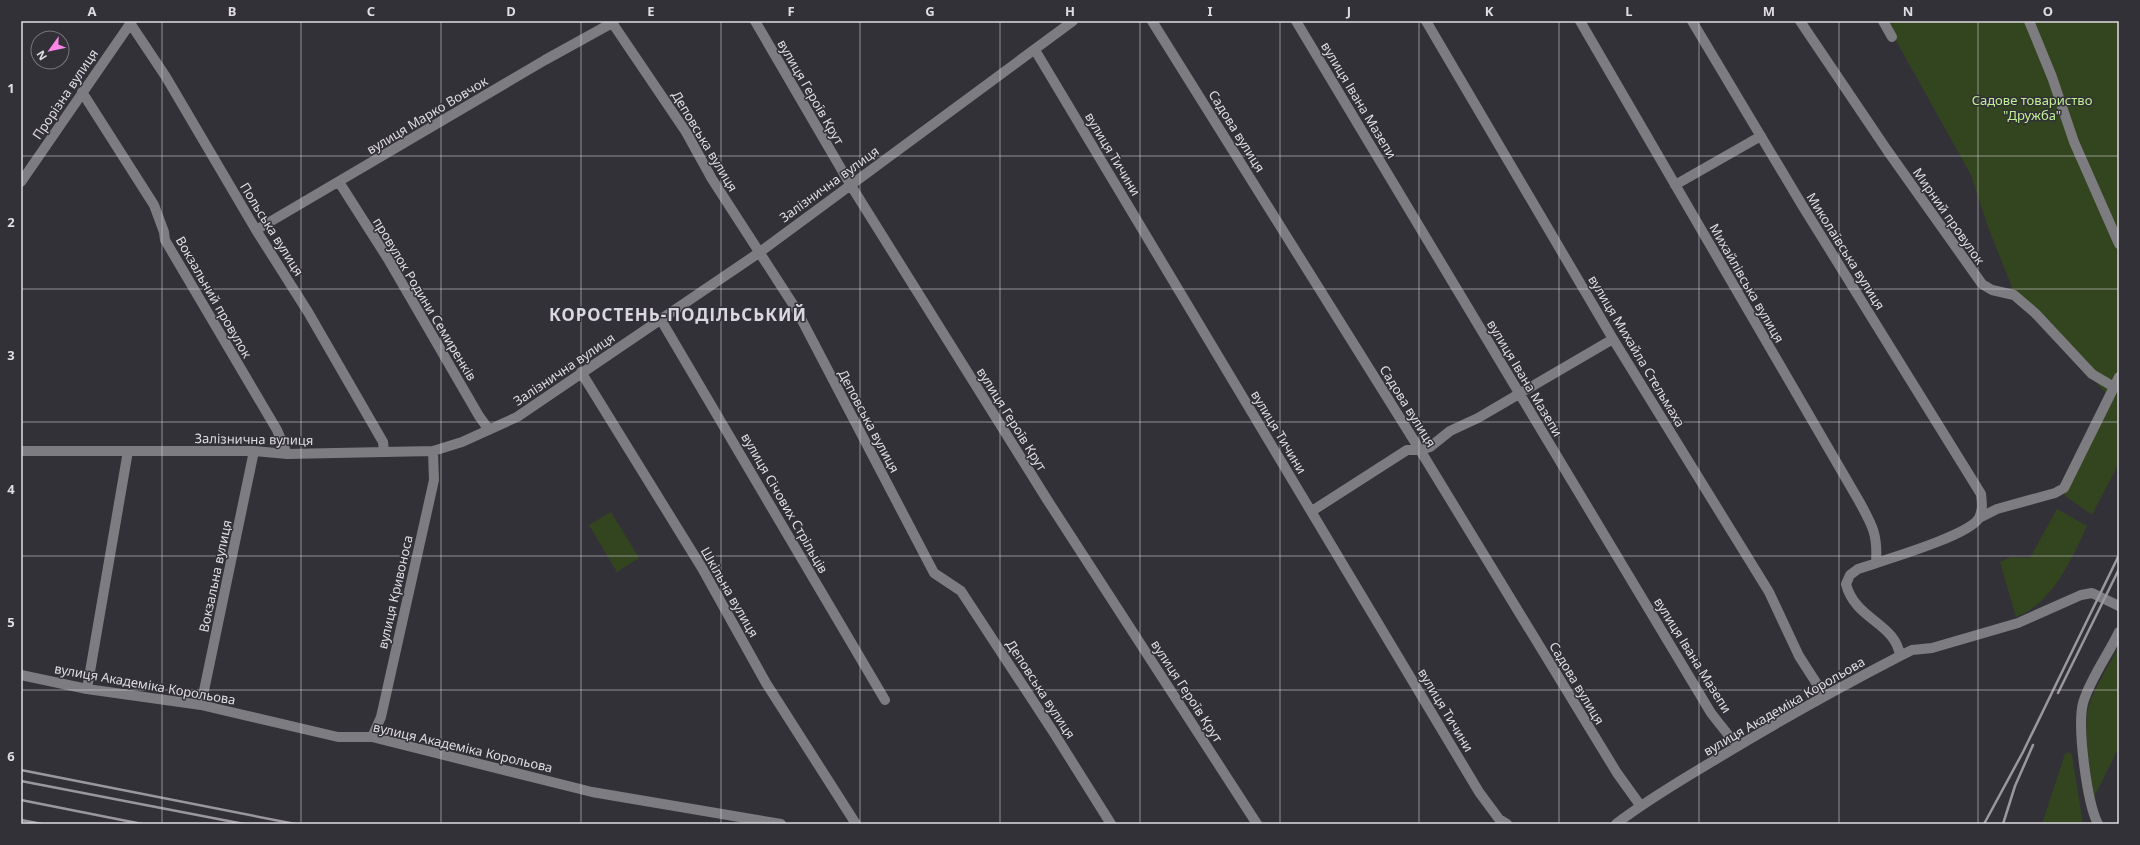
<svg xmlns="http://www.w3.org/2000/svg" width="2140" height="845" viewBox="0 0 2140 845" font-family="'Noto Sans',sans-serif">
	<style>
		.green { fill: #32451f }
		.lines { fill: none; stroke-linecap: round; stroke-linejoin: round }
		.minor { stroke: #7d7c80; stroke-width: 10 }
		.rail { stroke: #9a989e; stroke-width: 2.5 }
		.grid { fill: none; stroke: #dfdde2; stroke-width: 1; stroke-opacity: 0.55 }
		.labels { text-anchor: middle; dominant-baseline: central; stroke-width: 3; stroke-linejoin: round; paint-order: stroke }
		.street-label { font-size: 13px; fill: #dfdde2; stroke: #333138 }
		.park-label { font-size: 13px; fill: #c0ef92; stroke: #333138 }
		.district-label { font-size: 17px; font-weight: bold; letter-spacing: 1px; fill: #dbd7e1; stroke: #333138 }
		.neatline { fill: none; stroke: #dfdde2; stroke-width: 1.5 }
		.grid-label { font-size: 13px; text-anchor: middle; font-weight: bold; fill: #dfdde2 }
	</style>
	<rect width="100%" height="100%" fill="#333138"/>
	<path class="green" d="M1885 21H2119V463L2092 515 2064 495 2111 398 2049 334 2010 291 2012 287 1988 227 1971 175Z
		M2057 509 2087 526C2072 559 2052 604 2016 617L2000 562 2011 557 2030 558Z
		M611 512 639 558 617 572 589 525Z
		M2119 646V747L2094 797C2091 773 2082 727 2089 705 2096 685 2109 665 2119 646Z
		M2069 752 2072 755 2083 824H2042L2065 754Z"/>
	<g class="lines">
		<path class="minor" d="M611 21 686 132 712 179 796 309 934 573 961 591 1054 733 1111 824
			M755 21 850 184 1048 501 1257 824
			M1152 21 1420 450 1617 773 1640 805
			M1296 21 1711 713 1737 746
			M1426 21 1613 339 1769 592 1799 656 1824 695
			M1580 21 1859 501C1872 525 1878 534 1876 562
			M1800 21 1887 150 1982 284 1992 290 2014 295 2035 313 2092 374 2114 387
			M1883 21 1892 37
			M2029 21 2052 77 2074 142 2119 244
			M130 23 166 77 256 230 308 312 383 442 384 452
			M1035 50 1479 792 1499 819 1507 824
			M82 92 154 205 164 232 165 240 277 430 287 454
			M21 182 132 21
			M339 182 388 259 479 416 489 430
			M1675 185 1761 136
			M256 230 545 60 612 23
			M661 320 885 700
			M581 372 702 568 766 683 856 824
			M21 451H254L287 454 433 451 462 442 517 417 760 252 1073 21
			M1312 511 1407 450H1420L1430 447 1450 431 1478 418 1613 339
			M1979 518 1997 509 2055 493 2064 488 2119 377
			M1900 656 1912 650 1932 648 2018 623 2081 595 2092 593 2119 606
			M21 675 87 689 201 705 338 737H372L592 792 781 824
			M87 689 128 451
			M201 705 254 451
			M372 737 381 717 434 480 433 451
			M1616 824C1647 800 1680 781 1713 761 1774 724 1836 689 1900 656 1896 623 1855 620 1846 584L1850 575 1858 569C1881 561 1969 536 1979 518 1983 510 1982 502 1981 494L1802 205 1692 21
			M2098 824C2087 803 2077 727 2083 703 2090 679 2108 655 2119 632"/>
		<path class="rail" d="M2058 693 2119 569
			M21 770 295 824
			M21 781 244 824
			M21 800 142 824
			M21 820 42 824
			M1984 824 2023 752 2119 555
			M2003 824 2015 786 2033 745"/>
	</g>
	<path class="grid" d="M162 21V824M301 21V824M441 21V824M581 21V824M721 21V824M860 21V824M1000 21V824M1140 21V824M1280 21V824M1419 21V824M1559 21V824M1699 21V824M1839 21V824M1978 21V824M21 156H2119M21 289H2119M21 422H2119M21 556H2119M21 690H2119"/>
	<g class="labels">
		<g class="street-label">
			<text transform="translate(811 92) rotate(60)">вулиця Героїв Крут</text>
			<text transform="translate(65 94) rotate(-56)">Прорізна вулиця</text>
			<text transform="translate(1359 100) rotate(59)">вулиця Івана Мазепи</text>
			<text transform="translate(427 115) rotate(-31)">вулиця Марко Вовчок</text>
			<text transform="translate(1237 131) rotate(58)">Садова вулиця</text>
			<text transform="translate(705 141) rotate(59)">Деповська вулиця</text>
			<text transform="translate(1113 154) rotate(59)">вулиця Тичини</text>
			<text transform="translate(829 184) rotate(-36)">Залізнична вулиця</text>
			<text transform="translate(1949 216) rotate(55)">Мирний провулок</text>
			<text transform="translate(272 229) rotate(58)">Польська вулиця</text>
			<text transform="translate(1846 251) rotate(58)">Миколаївська вулиця</text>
			<text transform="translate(1747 283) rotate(60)">Михайлівська вулиця</text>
			<text transform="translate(214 297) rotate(60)">Вокзальний провулок</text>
			<text transform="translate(425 299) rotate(59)">провулок Родини Семиренків</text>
			<text transform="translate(1637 351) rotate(59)">вулиця Михайла Стельмаха</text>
			<text transform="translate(564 369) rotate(-34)">Залізнична вулиця</text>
			<text transform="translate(1525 378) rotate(59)">вулиця Івана Мазепи</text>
			<text transform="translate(1408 406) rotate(58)">Садова вулиця</text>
			<text transform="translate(1012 419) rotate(58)">вулиця Героїв Крут</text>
			<text transform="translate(869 421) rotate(62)">Деповська вулиця</text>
			<text transform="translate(1279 432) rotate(59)">вулиця Тичини</text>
			<text transform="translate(254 439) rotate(1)">Залізнична вулиця</text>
			<text transform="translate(785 503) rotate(60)">вулиця Січових Стрільців</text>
			<text transform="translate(215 576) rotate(-78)">Вокзальна вулиця</text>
			<text transform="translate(395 592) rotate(-77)">вулиця Кривоноса</text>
			<text transform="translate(730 592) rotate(60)">Шкільна вулиця</text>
			<text transform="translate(1693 655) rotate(58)">вулиця Івана Мазепи</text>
			<text transform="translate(1577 683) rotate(59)">Садова вулиця</text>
			<text transform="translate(145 684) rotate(10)">вулиця Академіка Корольова</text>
			<text transform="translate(1041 689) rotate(57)">Деповська вулиця</text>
			<text transform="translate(1187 691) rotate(57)">вулиця Героїв Крут</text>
			<text transform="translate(1784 706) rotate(-30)">вулиця Академіка Корольова</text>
			<text transform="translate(1446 710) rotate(59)">вулиця Тичини</text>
			<text transform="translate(463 747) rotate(13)">вулиця Академіка Корольова</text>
		</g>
		<g class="park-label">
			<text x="2032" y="100">Садове товариство<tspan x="2032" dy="15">"Дружба"</tspan></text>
		</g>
		<g class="district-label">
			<text x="678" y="314">КОРОСТЕНЬ-ПОДІЛЬСЬКИЙ</text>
		</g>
	</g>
	<rect width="2140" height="845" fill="none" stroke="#333138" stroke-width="44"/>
	<g transform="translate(50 50) rotate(237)"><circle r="19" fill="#333138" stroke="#78767c"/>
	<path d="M0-3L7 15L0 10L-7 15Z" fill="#fa87e7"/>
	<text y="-6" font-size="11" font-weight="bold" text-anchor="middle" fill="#dfdde2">N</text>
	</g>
	<rect x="22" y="22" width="2096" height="801" class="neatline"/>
	<g class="grid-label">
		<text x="92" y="16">A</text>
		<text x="232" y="16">B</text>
		<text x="371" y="16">C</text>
		<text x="511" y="16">D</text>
		<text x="651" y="16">E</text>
		<text x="791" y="16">F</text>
		<text x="930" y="16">G</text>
		<text x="1070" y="16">H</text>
		<text x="1210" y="16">I</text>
		<text x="1349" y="16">J</text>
		<text x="1489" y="16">K</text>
		<text x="1629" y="16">L</text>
		<text x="1769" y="16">M</text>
		<text x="1908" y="16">N</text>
		<text x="2048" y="16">O</text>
		<text x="11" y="93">1</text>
		<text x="11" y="227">2</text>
		<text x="11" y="360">3</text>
		<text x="11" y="494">4</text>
		<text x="11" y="627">5</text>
		<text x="11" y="761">6</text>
	</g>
</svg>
